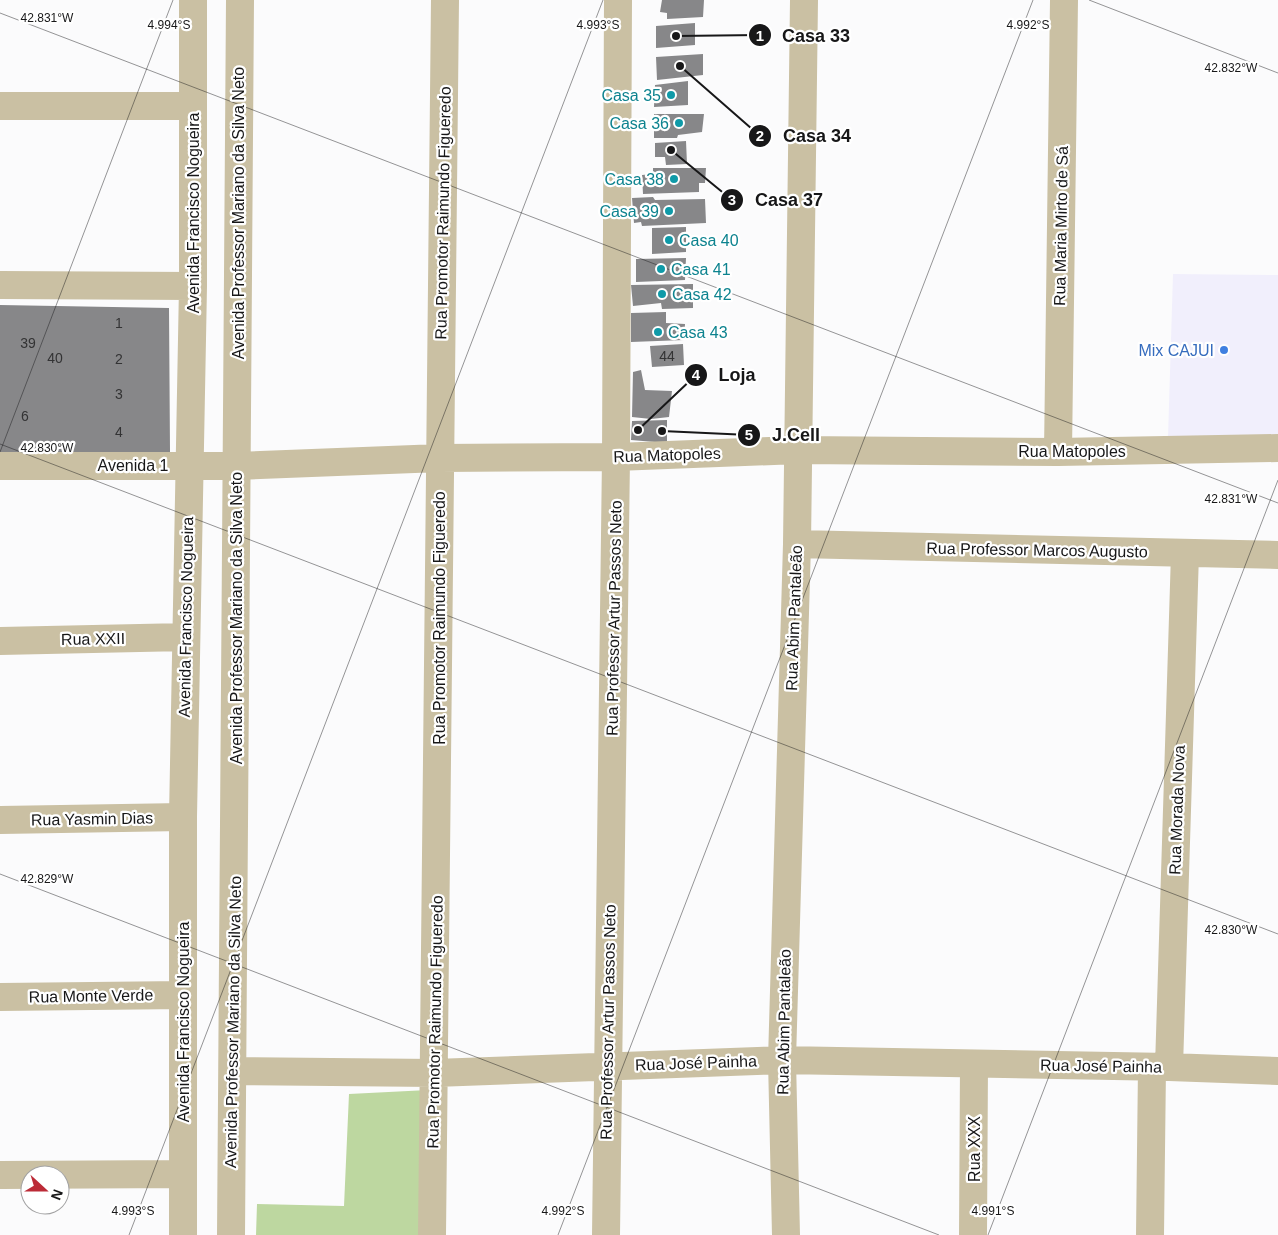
<svg xmlns="http://www.w3.org/2000/svg" width="1278" height="1235" viewBox="0 0 1278 1235" font-family="Arial,sans-serif">
	<style>
		.commercial { fill: #f1effc }
		.green { fill: #bdd7a0 }
		.building { fill: #878789 }
		.lines { fill: none; stroke-linecap: round; stroke-linejoin: round }
		.minor { stroke: #cac0a3; stroke-width: 28 }
		.ticks { fill: none; stroke: #171718; stroke-width: 1; stroke-opacity: 0.45 }
		.culture-dot { fill: #0f9aa8; stroke: #fff; stroke-width: 2 }
		.shop-dot { fill: #3f7fe0; stroke: #fff; stroke-width: 2 }
		.labels { text-anchor: middle; dominant-baseline: central; stroke-width: 4.5; stroke-linejoin: round; paint-order: stroke }
		.number-label { font-size: 14px; fill: #333334 }
		.culture-label { font-size: 16px; fill: #0d838f; stroke: #fff; text-anchor: end }
		.street-label { font-size: 16px; fill: #171718; stroke: #fff }
		.shop-label { font-size: 16px; fill: #366cbe; stroke: #fff; text-anchor: end }
		.ticks-label { font-size: 12px; text-anchor: middle; fill: #171718; stroke: #fff; stroke-width: 4.5; stroke-linejoin: round; paint-order: stroke }
		.leader { fill: none; stroke: #171718; stroke-width: 2 }
		.callout-dot { fill: #171718; stroke: #fff; stroke-width: 2 }
		.mark-label { font-size: 15px; text-anchor: middle; font-weight: bold; fill: #fff }
		.callout-label { font-size: 18px; text-anchor: middle; font-weight: bold; fill: #171718; stroke: #fff; stroke-width: 4.5; stroke-linejoin: round; paint-order: stroke }
	</style>
	<rect width="100%" height="100%" fill="#fbfbfc"/>
	<path class="commercial" d="M1173 274 1278 275V440L1168 438Z"/>
	<path class="green" d="M428 1090 424 1235H256L257 1204 344 1206 349 1094Z"/>
	<path class="building" d="M662 0H704L703 17 667 19V13L660 12Z
		M695 23V45L656 48V26Z
		M703 54V75L657 80 656 57Z
		M688 81V105L654 107 655 85Z
		M654 114H704L702 132 678 135 677 138H654Z
		M686 141 687 164 666 165 665 157H655V143Z
		M653 168H706L705 183H699V192L643 194 642 175 653 174Z
		M653 197 655 200 705 199 706 223 642 226 641 222 634 223 632 198Z
		M686 227V252L652 254V228Z
		M686 258 685 280 636 282V259Z
		M693 284V308L662 309 661 303 633 306 631 285Z
		M0 305 169 308 170 452 0 453Z
		M666 312V323L685 324 684 340 631 342V313Z
		M683 344 684 365 652 367 650 346Z
		M641 370 645 390 672 391 669 417 651 419 632 417 633 372Z
		M667 420V443L631 440 632 421Z"/>
	<g class="lines">
		<path class="minor" d="M0 106H193
			M0 285 193 286
			M1058 452 1064 0
			M0 466H237L440 458 616 457 798 450 1058 452 1278 448
			M797 544 1278 555
			M0 641 186 637
			M0 820 183 817
			M0 997 183 995
			M1169 1067 1185 553
			M234 1071 435 1073 782 1060 1169 1067 1278 1071
			M0 1175 183 1174
			M183 1235V817L193 286V0
			M231 1235 240 0
			M432 1235 445 0
			M606 1235 616 457 618 0
			M786 1235 782 1060 797 544 804 0
			M973 1235 974 1064
			M1150 1235 1152 1067"/>
	</g>
	<path class="ticks" d="M1089 0 1278 73M0 13 1278 503M0 444 1278 934M0 452 173 0M0 874 939 1235M129 1235 603 0M558 1235 1033 0M988 1235 1278 480"/>
	<g class="culture-dot">
		<circle cx="671" cy="95" r="5"/>
		<circle cx="679" cy="123" r="5"/>
		<circle cx="674" cy="179" r="5"/>
		<circle cx="669" cy="211" r="5"/>
		<circle cx="669" cy="240" r="5"/>
		<circle cx="661" cy="269" r="5"/>
		<circle cx="662" cy="294" r="5"/>
		<circle cx="658" cy="332" r="5"/>
	</g>
	<circle class="shop-dot" cx="1224" cy="350" r="5"/>
	<g class="labels">
		<g class="number-label">
			<text x="119" y="323">1</text>
			<text x="28" y="343">39</text>
			<text x="667" y="356">44</text>
			<text x="55" y="358">40</text>
			<text x="119" y="359">2</text>
			<text x="119" y="394">3</text>
			<text x="25" y="416">6</text>
			<text x="119" y="432">4</text>
		</g>
		<g class="culture-label">
			<text x="661" y="95">Casa 35</text>
			<text x="669" y="123">Casa 36</text>
			<text x="664" y="179">Casa 38</text>
			<text x="659" y="211">Casa 39</text>
			<text x="679" y="240" text-anchor="start">Casa 40</text>
			<text x="671" y="269" text-anchor="start">Casa 41</text>
			<text x="672" y="294" text-anchor="start">Casa 42</text>
			<text x="668" y="332" text-anchor="start">Casa 43</text>
		</g>
		<g class="street-label">
			<text transform="translate(193 213) rotate(-90)">Avenida Francisco Nogueira</text>
			<text transform="translate(238 213) rotate(-90)">Avenida Professor Mariano da Silva Neto</text>
			<text transform="translate(443 213) rotate(-89)">Rua Promotor Raimundo Figueredo</text>
			<text transform="translate(1061 226) rotate(-89)">Rua Maria Mirto de Sá</text>
			<text x="1072" y="451">Rua Matopoles</text>
			<text transform="translate(667 455) rotate(-2)">Rua Matopoles</text>
			<text x="133" y="465">Avenida 1</text>
			<text transform="translate(1037 550) rotate(1)">Rua Professor Marcos Augusto</text>
			<text transform="translate(186 617) rotate(-89)">Avenida Francisco Nogueira</text>
			<text transform="translate(236 618) rotate(-90)">Avenida Professor Mariano da Silva Neto</text>
			<text transform="translate(439 618) rotate(-90)">Rua Promotor Raimundo Figueredo</text>
			<text transform="translate(614 618) rotate(-89)">Rua Professor Artur Passos Neto</text>
			<text transform="translate(794 618) rotate(-88)">Rua Abim Pantaleão</text>
			<text transform="translate(93 639) rotate(-1)">Rua XXII</text>
			<text transform="translate(1177 810) rotate(-88)">Rua Morada Nova</text>
			<text transform="translate(92 819) rotate(-1)">Rua Yasmin Dias</text>
			<text transform="translate(91 996) rotate(-1)">Rua Monte Verde</text>
			<text transform="translate(183 1022) rotate(-90)">Avenida Francisco Nogueira</text>
			<text transform="translate(233 1022) rotate(-89)">Avenida Professor Mariano da Silva Neto</text>
			<text transform="translate(435 1022) rotate(-89)">Rua Promotor Raimundo Figueredo</text>
			<text transform="translate(608 1022) rotate(-89)">Rua Professor Artur Passos Neto</text>
			<text transform="translate(784 1022) rotate(-89)">Rua Abim Pantaleão</text>
			<text transform="translate(696 1063) rotate(-2)">Rua José Painha</text>
			<text transform="translate(1101 1066) rotate(1)">Rua José Painha</text>
			<text transform="translate(974 1149) rotate(-90)">Rua XXX</text>
		</g>
		<g class="shop-label">
			<text x="1214" y="350">Mix CAJUI</text>
		</g>
	</g>
	<g class="ticks-label">
		<text x="47" y="22">42.831°W</text>
		<text x="169" y="29">4.994°S</text>
		<text x="598" y="29">4.993°S</text>
		<text x="1028" y="29">4.992°S</text>
		<text x="1231" y="72">42.832°W</text>
		<text x="47" y="452">42.830°W</text>
		<text x="1231" y="503">42.831°W</text>
		<text x="47" y="883">42.829°W</text>
		<text x="1231" y="934">42.830°W</text>
		<text x="133" y="1215">4.993°S</text>
		<text x="563" y="1215">4.992°S</text>
		<text x="993" y="1215">4.991°S</text>
	</g>
	<path class="leader" d="M676 36L760 35M680 66L760 136M671 150L732 200M638 430L696 375M662 431L749 435"/>
	<g class="callout-dot">
		<circle cx="676" cy="36" r="5"/>
		<circle cx="680" cy="66" r="5"/>
		<circle cx="671" cy="150" r="5"/>
		<circle cx="638" cy="430" r="5"/>
		<circle cx="662" cy="431" r="5"/>
		<circle cx="760" cy="35" r="12"/>
		<circle cx="760" cy="136" r="12"/>
		<circle cx="732" cy="200" r="12"/>
		<circle cx="696" cy="375" r="12"/>
		<circle cx="749" cy="435" r="12"/>
	</g>
	<g class="mark-label">
		<text x="760" y="41">1</text>
		<text x="760" y="141">2</text>
		<text x="732" y="205">3</text>
		<text x="696" y="380">4</text>
		<text x="749" y="440">5</text>
	</g>
	<g class="callout-label">
		<text x="816" y="42">Casa 33</text>
		<text x="817" y="142">Casa 34</text>
		<text x="789" y="206">Casa 37</text>
		<text x="737" y="381">Loja</text>
		<text x="796" y="441">J.Cell</text>
	</g>
	<g transform="translate(45 1190) rotate(111)"><circle r="24" fill="#ffffff" stroke="#a2a2a3"/>
	<path d="M0-4L9 19L0 12L-9 19Z" fill="#bc2b37"/>
	<text y="-8" font-size="14" font-weight="bold" text-anchor="middle" fill="#171718">N</text>
	</g>
</svg>
